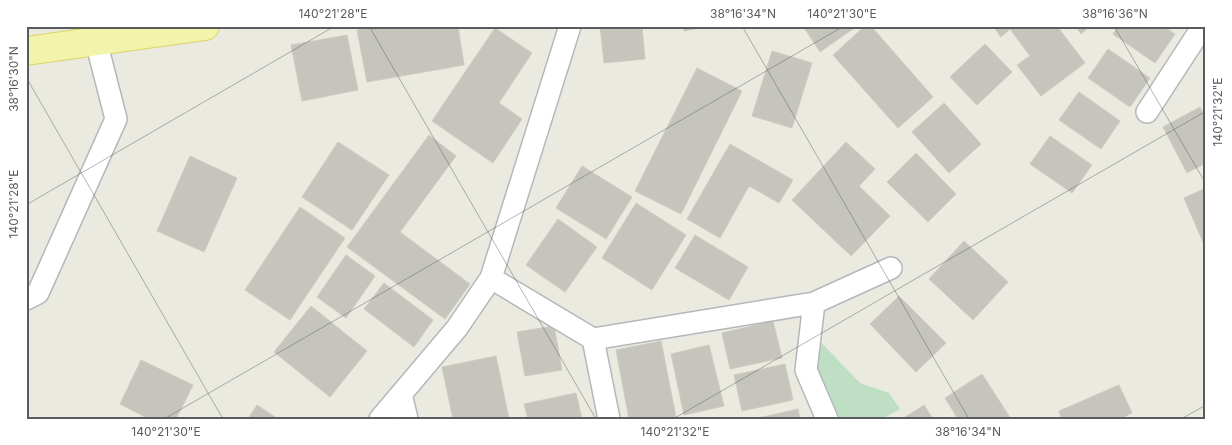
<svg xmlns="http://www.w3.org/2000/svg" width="1232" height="445" viewBox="0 0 1232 445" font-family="Inter,sans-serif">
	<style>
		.green { fill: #bfdfc5 }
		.building { fill: #c5c4bd; stroke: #ceccc0 }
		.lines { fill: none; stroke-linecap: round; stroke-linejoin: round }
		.service-casing { stroke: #b6b7bb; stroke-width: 24 }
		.primary-casing { stroke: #ded365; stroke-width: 30 }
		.service { stroke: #fff; stroke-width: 21 }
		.primary { stroke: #f2f4ab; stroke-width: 28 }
		.ticks { fill: none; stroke: #595b5f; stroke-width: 1; stroke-opacity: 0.45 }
		.neatline { fill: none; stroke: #595b5f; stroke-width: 2 }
		.ticks-label { font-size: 12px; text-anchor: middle; fill: #595b5f }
	</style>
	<rect width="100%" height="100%" fill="#eaeae0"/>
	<path class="green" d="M811 332 860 383 889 393 900 409 882 419H827L806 370Z"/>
	<path class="building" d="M381 26H458L464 65 367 82 357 30Z
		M600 26H642L645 59 604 63Z
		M683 26H712L684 31Z
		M803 26H857L820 52Z
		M865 26H871L933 97 898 128 833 55Z
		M993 26H1057L1085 63 1041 96 1017 65 1030 56 1010 29 1001 37Z
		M1075 26H1090L1081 34Z
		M1118 26H1163L1175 34 1155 63 1113 34Z
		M495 28 532 53 499 103 522 119 493 163 432 121Z
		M347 35 358 90 302 101 291 45Z
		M985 44 1012 72 977 105 950 77Z
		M1108 49 1150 78 1130 107 1088 78Z
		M772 51 812 63 792 128 752 116Z
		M697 68 742 91 681 214 635 191Z
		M1079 92 1120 121 1101 149 1059 120Z
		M944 103 981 144 949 173 912 132Z
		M1200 107 1206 118V163L1187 173 1163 127Z
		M429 135 456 156 400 232 470 284 445 319 347 247Z
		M1050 136 1092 165 1072 193 1030 164Z
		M338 142 389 175 352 230 302 197Z
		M846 142 875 169 859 186 890 216 851 256 792 200Z
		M730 144 793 180 779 203 749 186 720 238 687 219Z
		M916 153 956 194 928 222 887 182Z
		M190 156 237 178 204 252 157 231Z
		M582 166 632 197 606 239 556 208Z
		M1206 188V249L1184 198Z
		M636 203 686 235 652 290 602 258Z
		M300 207 345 238 290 320 245 290Z
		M558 219 597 247 565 292 526 265Z
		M695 235 748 267 729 300 675 268Z
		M964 241 1008 282 973 320 929 279Z
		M346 255 375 276 346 318 317 297Z
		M384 283 433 320 414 347 364 309Z
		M899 296 946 343 916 372 870 324Z
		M311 306 367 351 330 397 274 352Z
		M773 321 782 358 730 369 722 333Z
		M554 326 562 370 525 376 517 332Z
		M661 341 676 417 629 419 616 350Z
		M709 345 724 406 684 415 671 354Z
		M496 356 509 419H453L442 367Z
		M141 360 193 385 176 419H149L120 404Z
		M785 364 793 400 742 411 734 375Z
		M982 374 1011 419H958L945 398Z
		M1119 385 1132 413 1120 419H1062L1059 411Z
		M576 393 582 419H528L524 404Z
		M257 405 278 419H248Z
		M924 405 933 419H902Z
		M798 409 800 419H754Z"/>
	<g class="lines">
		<defs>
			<path id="service" d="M1147 112 1203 26
				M491 278 593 339 814 303 891 268
				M26 299 38 293 116 119 96 41
				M814 303 806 370 827 419
				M593 339 609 419
				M401 394 407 419
				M380 419 457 328 491 278 570 26"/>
			<path id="primary" d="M26 51 205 26"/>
		</defs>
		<use href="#service" class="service-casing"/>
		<use href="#primary" class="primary-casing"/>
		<use href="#service" class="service"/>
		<use href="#primary" class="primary"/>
	</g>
	<path class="ticks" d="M369 26 596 419M742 26 969 419M1114 26 1206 184M26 77 223 419M26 205 335 26M164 419 844 26M673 419 1206 111M1181 419 1206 405"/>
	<rect width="1232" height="445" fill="none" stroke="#ffffff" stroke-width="55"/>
	<rect x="28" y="28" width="1176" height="390" class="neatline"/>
	<g class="ticks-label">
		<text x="333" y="18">140°21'28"E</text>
		<text x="743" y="18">38°16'34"N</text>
		<text x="842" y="18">140°21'30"E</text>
		<text x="1115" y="18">38°16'36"N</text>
		<text transform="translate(14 79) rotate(-90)" y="4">38°16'30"N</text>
		<text transform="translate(1218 112) rotate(-90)" y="4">140°21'32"E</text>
		<text transform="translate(14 204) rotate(-90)" y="4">140°21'28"E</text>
		<text x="166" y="436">140°21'30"E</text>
		<text x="675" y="436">140°21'32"E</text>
		<text x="968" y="436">38°16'34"N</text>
	</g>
</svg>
